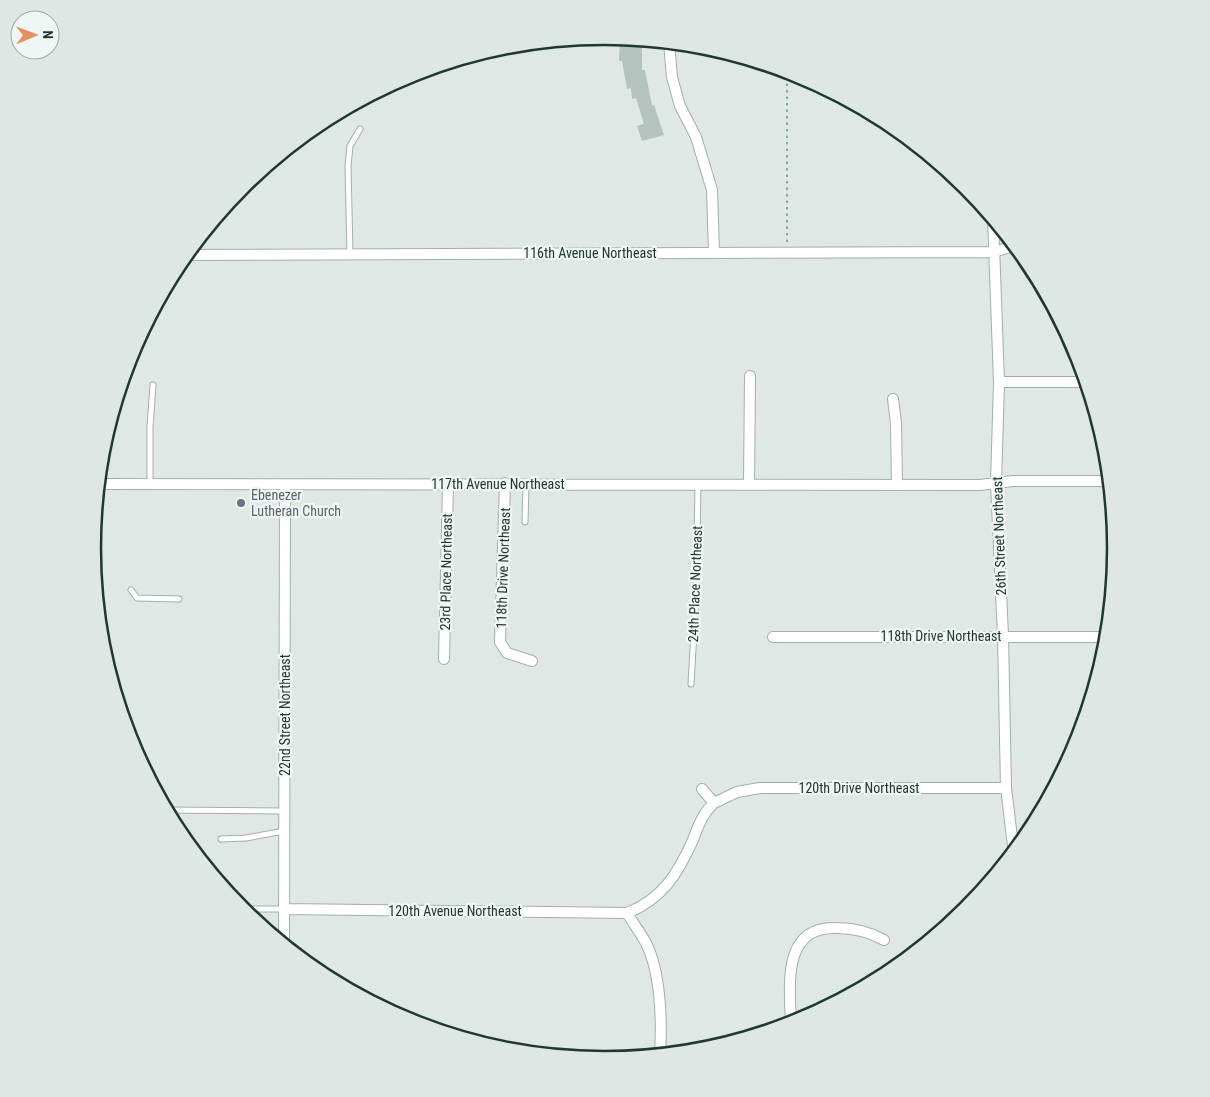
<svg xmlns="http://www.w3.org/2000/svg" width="1210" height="1097" viewBox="0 0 1210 1097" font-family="'Roboto Condensed',sans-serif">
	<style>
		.building { fill: #b5c3bf }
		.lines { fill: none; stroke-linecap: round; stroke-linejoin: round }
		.lane-casing { stroke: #a3afac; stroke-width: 7 }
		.street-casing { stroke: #a3afac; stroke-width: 12 }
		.path { stroke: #83a9a1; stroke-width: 2; stroke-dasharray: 2.5 4; stroke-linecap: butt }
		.lane { stroke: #fff; stroke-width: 5 }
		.street { stroke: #fff; stroke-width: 10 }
		.worship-dot { fill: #6b7280; stroke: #eff6f3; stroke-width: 2 }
		.labels { text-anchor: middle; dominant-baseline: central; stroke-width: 4.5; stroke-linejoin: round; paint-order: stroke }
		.street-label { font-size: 14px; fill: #223733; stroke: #eff6f3 }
		.worship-label { font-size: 14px; fill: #5b616d; stroke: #eff6f3; text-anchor: start }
		.rim { fill: none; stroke: #223733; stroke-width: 2.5 }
	</style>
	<rect width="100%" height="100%" fill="#dfe8e5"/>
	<path class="building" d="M620 38 642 40V70H645L652 106 654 105 664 135 642 141 637 126 644 124 636 98 632 99 631 88 627 89 622 61H619Z"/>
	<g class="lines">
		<defs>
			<path id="lane" d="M350 254 348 166 350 146 360 129
				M150 484V427L153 385
				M525 522 526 485
				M131 590 137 598 179 599
				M691 684 696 596 698 485
				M166 810 284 811
				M221 839 246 838 284 831
				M242 909H284"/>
			<path id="street" d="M669 43 672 77 680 106 696 137 712 190 714 252
				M993 218 999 382 996 483 1003 636 1006 788 1014 854
				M186 255 994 252 1016 245
				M999 382H1087
				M893 399 896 423 897 484
				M505 483 500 642 507 653 532 661
				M99 484 980 485 1013 481H1111
				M749 485 750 376
				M773 637H1108
				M444 659 448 484
				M714 803 737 792 760 788H1006
				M284 909 627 913
				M284 945 285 485
				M791 1025C790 987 781 926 836 928 854 928 868 931 884 940
				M660 1055C662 1022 661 973 646 943 640 932 633 923 627 913 663 899 678 873 693 840 698 826 703 813 714 803L702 789"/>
		</defs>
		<use href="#lane" class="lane-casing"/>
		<use href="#street" class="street-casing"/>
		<path class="path" d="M787 242V71"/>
		<use href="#lane" class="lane"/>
		<use href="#street" class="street"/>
	</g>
	<circle class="worship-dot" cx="241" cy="503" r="5"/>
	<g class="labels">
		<g class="street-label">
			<text x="590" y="253">116th Avenue Northeast</text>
			<text x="498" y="484">117th Avenue Northeast</text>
			<text transform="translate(999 536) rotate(-92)">26th Street Northeast</text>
			<text transform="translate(503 568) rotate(-88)">118th Drive Northeast</text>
			<text transform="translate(446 572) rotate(-89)">23rd Place Northeast</text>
			<text transform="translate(695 584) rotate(-88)">24th Place Northeast</text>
			<text x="941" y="636">118th Drive Northeast</text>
			<text transform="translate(285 715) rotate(-90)">22nd Street Northeast</text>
			<text x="859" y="788">120th Drive Northeast</text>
			<text x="455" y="911">120th Avenue Northeast</text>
		</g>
		<g class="worship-label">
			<text x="251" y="495">Ebenezer<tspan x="251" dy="16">Lutheran Church</tspan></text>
		</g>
	</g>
	<path d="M0 0H1210V1097H0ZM101 548a503 503 0 1 1 1006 0a503 503 0 1 1-1006 0Z" fill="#dfe7e4" fill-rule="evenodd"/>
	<path class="rim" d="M101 548a503 503 0 1 1 1006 0a503 503 0 1 1-1006 0Z"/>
	<g transform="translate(35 35) rotate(89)"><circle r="24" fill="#eff6f3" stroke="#9daaa6"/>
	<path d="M0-4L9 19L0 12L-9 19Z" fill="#e39163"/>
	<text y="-8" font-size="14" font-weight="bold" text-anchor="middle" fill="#223733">N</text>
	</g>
</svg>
